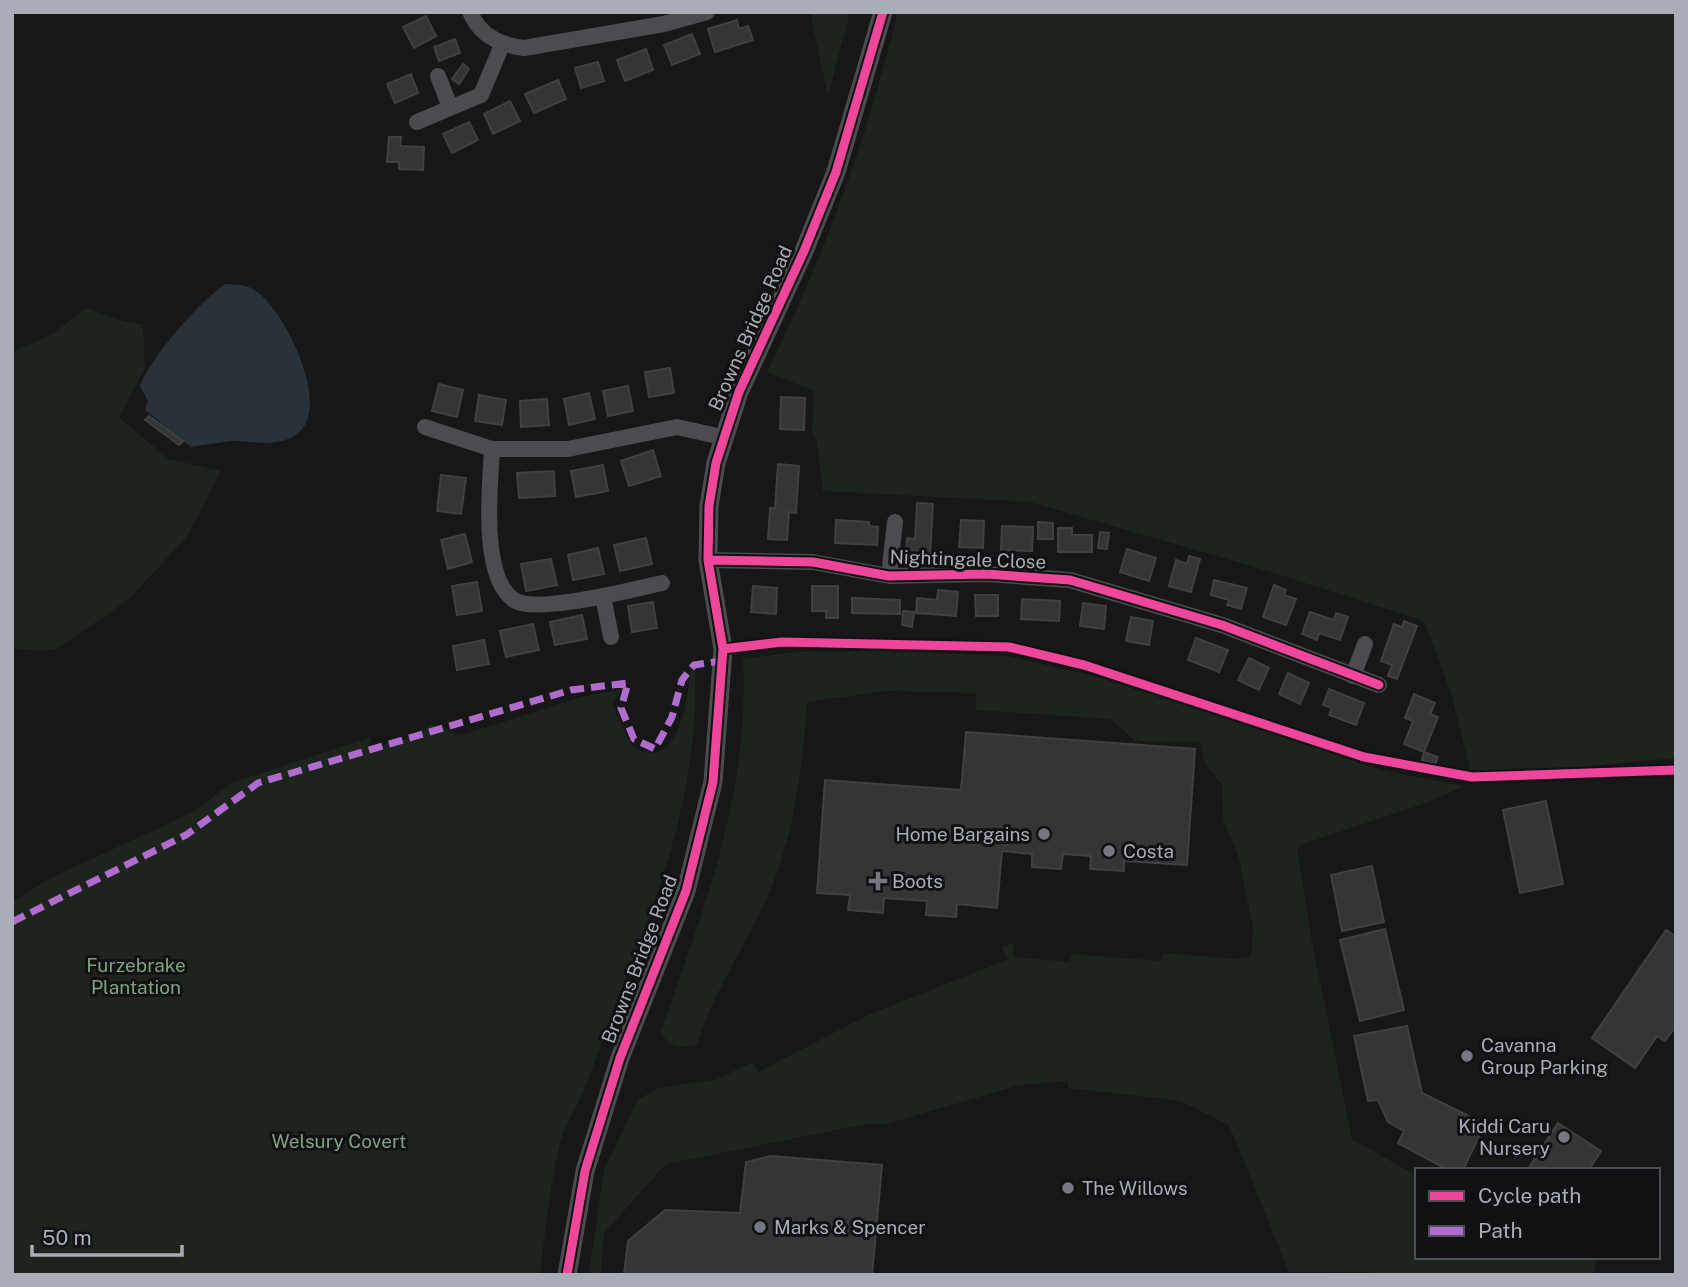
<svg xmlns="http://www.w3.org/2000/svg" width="1688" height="1287" viewBox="0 0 1688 1287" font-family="'Public Sans',sans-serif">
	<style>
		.green { fill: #1d241e }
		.water { fill: #2a3239 }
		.building { fill: #353536; stroke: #3f4043; stroke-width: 2 }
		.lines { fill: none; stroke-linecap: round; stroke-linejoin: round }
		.minor { stroke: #4b4c50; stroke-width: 16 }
		.tertiary { stroke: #4b4c50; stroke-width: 19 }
		.quiet { stroke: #b06ccc; stroke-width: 7; stroke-dasharray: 14 7; stroke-linecap: butt }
		.cycleway-casing { stroke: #111113; stroke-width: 13 }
		.cycleway { stroke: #ed469a; stroke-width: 9 }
		.poi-dot { fill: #757880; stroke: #111113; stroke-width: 2.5 }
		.labels { text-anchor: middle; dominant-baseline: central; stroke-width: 6; stroke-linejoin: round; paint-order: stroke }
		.street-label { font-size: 19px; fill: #a8adb8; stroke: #111113 }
		.poi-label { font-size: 19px; fill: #a8adb8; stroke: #111113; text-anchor: start }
		.park-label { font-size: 19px; fill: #7fa381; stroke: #111113 }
	</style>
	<rect width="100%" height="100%" fill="#171717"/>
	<path class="green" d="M810 12H850L828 96Z
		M898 12H1676V758L1472 777 1451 693 1424 621 1258 568 1030 502 823 491 817 442 812 432 814 391 767 372C825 256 867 138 898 12Z
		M86 308 115 319 143 325 145 368 119 417 168 459 221 471 186 538 128 600 57 649 40 651 12 648V352L53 334Z
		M887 651 1006 656 1095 676 1385 771 1464 786 1429 802 1297 846 1311 937 1352 1139 1417 1176V1257H1596L1594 1275 1289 1272 1229 1125 1181 1101 1068 1088V1081L1020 1085 883 1125 871 1123 666 1164 604 1233 601 1275H589L604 1170 638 1100 658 1088 715 1080 753 1062 758 1072 868 1015 1007 960 1002 946 1014 943 1013 957 1070 962 1071 954 1161 961 1163 953 1236 959 1251 956 1253 927 1239 858 1223 819 1222 784 1204 763 1201 742 1135 741 1111 719 976 710V693L887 691 807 702C803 761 796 820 776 876 754 934 715 985 697 1045 680 1048 670 1049 661 1032 704 908 750 794 743 659L795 652Z
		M695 666C701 819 637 941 588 1080 581 1102 565 1121 560 1143 550 1186 545 1231 540 1275H12V902L51 878 193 812 231 783 371 737 368 748 407 739 432 724 459 736 581 697 623 689 612 704 631 745C679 779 688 695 691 667Z"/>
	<path class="water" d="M226 284C237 285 246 284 256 291 285 310 333 408 297 434 278 448 255 441 234 441 219 442 205 445 191 447L145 410 148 401 140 386C150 359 200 300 226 284Z"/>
	<path class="building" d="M426 16 436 36 414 48 403 27Z
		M737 20 739 29 748 26 753 40 715 52 708 29Z
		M692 34 700 54 672 65 664 45Z
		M455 39 460 53 439 61 434 47Z
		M646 49 653 70 625 81 617 60Z
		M598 62 604 81 581 88 575 68Z
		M463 64 469 69 459 84 452 79Z
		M411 74 418 93 395 103 387 84Z
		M558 80 566 99 534 113 525 94Z
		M510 101 520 121 493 134 484 114Z
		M469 122 478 140 452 153 443 134Z
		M389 137H401L400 146 424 147 423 170 399 169V162H387Z
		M670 368 674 393 649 397 645 372Z
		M439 384 463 390 457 417 432 411Z
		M628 386 633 411 608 416 603 391Z
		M589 393 595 419 569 425 564 399Z
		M479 395 506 400 502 425 475 421Z
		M781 397 805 398 804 430 780 429Z
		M547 399 549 425 521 427 520 401Z
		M149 416 183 441 179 445 145 420Z
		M653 450 661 476 629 486 621 461Z
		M778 464 799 466 796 513 789 512 787 540 768 539 770 508H775Z
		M603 465 608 491 576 497 571 471Z
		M554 471 555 496 519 498 517 473Z
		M441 475 466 478 461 514 437 511Z
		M917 503 933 504 930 554 906 553 907 538 915 539Z
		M836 520 869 522V526L878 527 877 545 835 543Z
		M961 520 984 521 983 548 959 547Z
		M1038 522 1053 523V539H1038Z
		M1002 526 1033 527 1032 551 1001 550Z
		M1058 528H1072V535H1092V552H1058Z
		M1100 532 1109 533 1107 549 1098 548Z
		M465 534 472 562 448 569 441 540Z
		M646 538 652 564 620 571 614 545Z
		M598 548 604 574 573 580 568 555Z
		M1127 549 1156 558 1149 581 1120 572Z
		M1189 556 1200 559 1191 592 1169 586 1176 560 1187 564Z
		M551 559 557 585 526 591 521 564Z
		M1214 580 1247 588 1241 609 1227 605 1229 600 1211 595Z
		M477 582 482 611 457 615 452 586Z
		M1274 585 1286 590 1284 595 1296 599 1286 625 1263 617Z
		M753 586 777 588 776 614 751 612Z
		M812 586H838V618H826V611H812Z
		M938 590 958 592 956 616 916 613 917 598 937 600Z
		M975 595H998V616H976Z
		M852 598 900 600V614L852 613Z
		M1022 599 1060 601 1059 621 1021 619Z
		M653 602 657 628 632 632 628 606Z
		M1083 603 1106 606 1104 629 1080 626Z
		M903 611 914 612 912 627 902 625Z
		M1310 612 1334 620 1336 613 1348 617 1340 640 1319 633 1317 640 1302 634Z
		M582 615 587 639 555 645 550 622Z
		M1131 617 1153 621 1149 645 1126 641Z
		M1404 621 1417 626 1397 679 1388 676 1392 665 1381 661 1394 624 1402 627Z
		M533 624 539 650 506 657 500 631Z
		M1196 638 1228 650 1219 672 1188 660Z
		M484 640 489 664 457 670 453 646Z
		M1249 658 1269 668 1259 690 1238 680Z
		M1288 673 1309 683 1300 704 1279 694Z
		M1329 689 1364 703 1356 725 1329 715 1332 708 1323 705Z
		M1414 694 1435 703 1430 714 1438 717 1424 752 1404 744 1413 721 1405 718Z
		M966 732 1195 749 1187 865 1124 861V871L1090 869 1091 856 1063 854 1061 869 1032 867V854L1002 851 997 908 957 904 956 917 926 915 927 901 884 898 883 913 848 910 850 895 817 893 825 780 961 790Z
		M1424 752 1438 757 1435 764 1422 760Z
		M1546 801 1563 884 1520 893 1503 810Z
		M1372 866 1384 922 1342 931 1331 875Z
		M1385 929 1404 1010 1360 1021 1340 940Z
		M1666 930 1676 936V1026L1665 1041 1657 1036 1635 1068 1592 1038Z
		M1407 1026 1422 1093 1485 1124 1463 1170H1448L1398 1143 1404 1131 1388 1122 1378 1100 1368 1101 1354 1036Z
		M1558 1123 1601 1151 1589 1170H1536L1530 1166Z
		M771 1156 882 1165 872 1275H624L628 1241 665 1210 740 1213 746 1162Z"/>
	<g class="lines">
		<path class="minor" d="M470 12C480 36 500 45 524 48L664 24 707 12
			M438 76 450 107
			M417 122 481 95 502 45
			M425 427 492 449H568L677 427 722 437
			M492 449C490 485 480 577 514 600 536 615 634 589 662 583
			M708 560 813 562 889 576 986 574 1070 580 1222 625 1379 685
			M889 576 895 522
			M603 596 611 637
			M1353 676 1365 644"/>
		<path class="tertiary" d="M567 1275 585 1171 620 1058 686 891 713 782 723 649 708 560 709 506 716 463 739 392 804 251 836 172 883 12"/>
		<path class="quiet" d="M12 922 186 835 258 783 571 690 628 683 621 708 634 739 655 749 672 717 682 680 694 665 722 661"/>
		<defs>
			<path id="cycleway" d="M708 560 813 562 889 576 986 574 1070 580 1222 625 1379 685
				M723 649 782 642 1009 647 1084 665 1364 757 1472 777 1676 770
				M567 1275 585 1171 620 1058 686 891 713 782 723 649 708 560 709 506 716 463 739 392 804 251 836 172 883 12"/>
		</defs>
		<use href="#cycleway" class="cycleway-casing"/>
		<use href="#cycleway" class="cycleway"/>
	</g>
	<g class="poi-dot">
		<circle cx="1044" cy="834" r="7"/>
		<circle cx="1109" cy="851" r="7"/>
		<path d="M874.5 870.5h7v7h7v7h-7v7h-7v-7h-7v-7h7z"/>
		<circle cx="1467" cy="1056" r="7"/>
		<circle cx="1564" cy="1137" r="7"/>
		<circle cx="1068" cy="1188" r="7"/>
		<circle cx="760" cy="1227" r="7"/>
	</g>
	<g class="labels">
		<g class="street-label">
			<text transform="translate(750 328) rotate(-66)">Browns Bridge Road</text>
			<text transform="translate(968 559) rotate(2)">Nightingale Close</text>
			<text transform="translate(639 959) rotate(-69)">Browns Bridge Road</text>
		</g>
		<g class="poi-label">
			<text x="1030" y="834" text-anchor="end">Home Bargains</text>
			<text x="1123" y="851">Costa</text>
			<text x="892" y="881">Boots</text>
			<text x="1481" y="1045">Cavanna<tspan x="1481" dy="22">Group Parking</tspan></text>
			<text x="1550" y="1126" text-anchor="end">Kiddi Caru<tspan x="1550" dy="22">Nursery</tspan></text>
			<text x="1082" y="1188">The Willows</text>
			<text x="774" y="1227">Marks &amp; Spencer</text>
		</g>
		<g class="park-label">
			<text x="136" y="965">Furzebrake<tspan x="136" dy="22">Plantation</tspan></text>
			<text x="339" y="1141">Welsury Covert</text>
		</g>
	</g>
	<rect width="1688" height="1287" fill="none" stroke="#a8adb8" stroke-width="28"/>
	<rect x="1415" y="1168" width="245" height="91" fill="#111113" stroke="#4d4f55" stroke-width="2"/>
	<rect x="1429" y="1191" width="35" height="10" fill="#ed469a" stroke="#4d4f55" stroke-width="2"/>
	<text x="1478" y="1203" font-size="21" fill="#a8adb8">Cycle path</text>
	<rect x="1429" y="1226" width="35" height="10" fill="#b06ccc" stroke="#4d4f55" stroke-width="2"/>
	<text x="1478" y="1238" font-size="21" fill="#a8adb8">Path</text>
	<path d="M32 1245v10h150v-10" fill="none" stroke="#a8adb8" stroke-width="3.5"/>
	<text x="42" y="1245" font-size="21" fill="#a8adb8" stroke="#111113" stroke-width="5" paint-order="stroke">50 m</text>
</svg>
